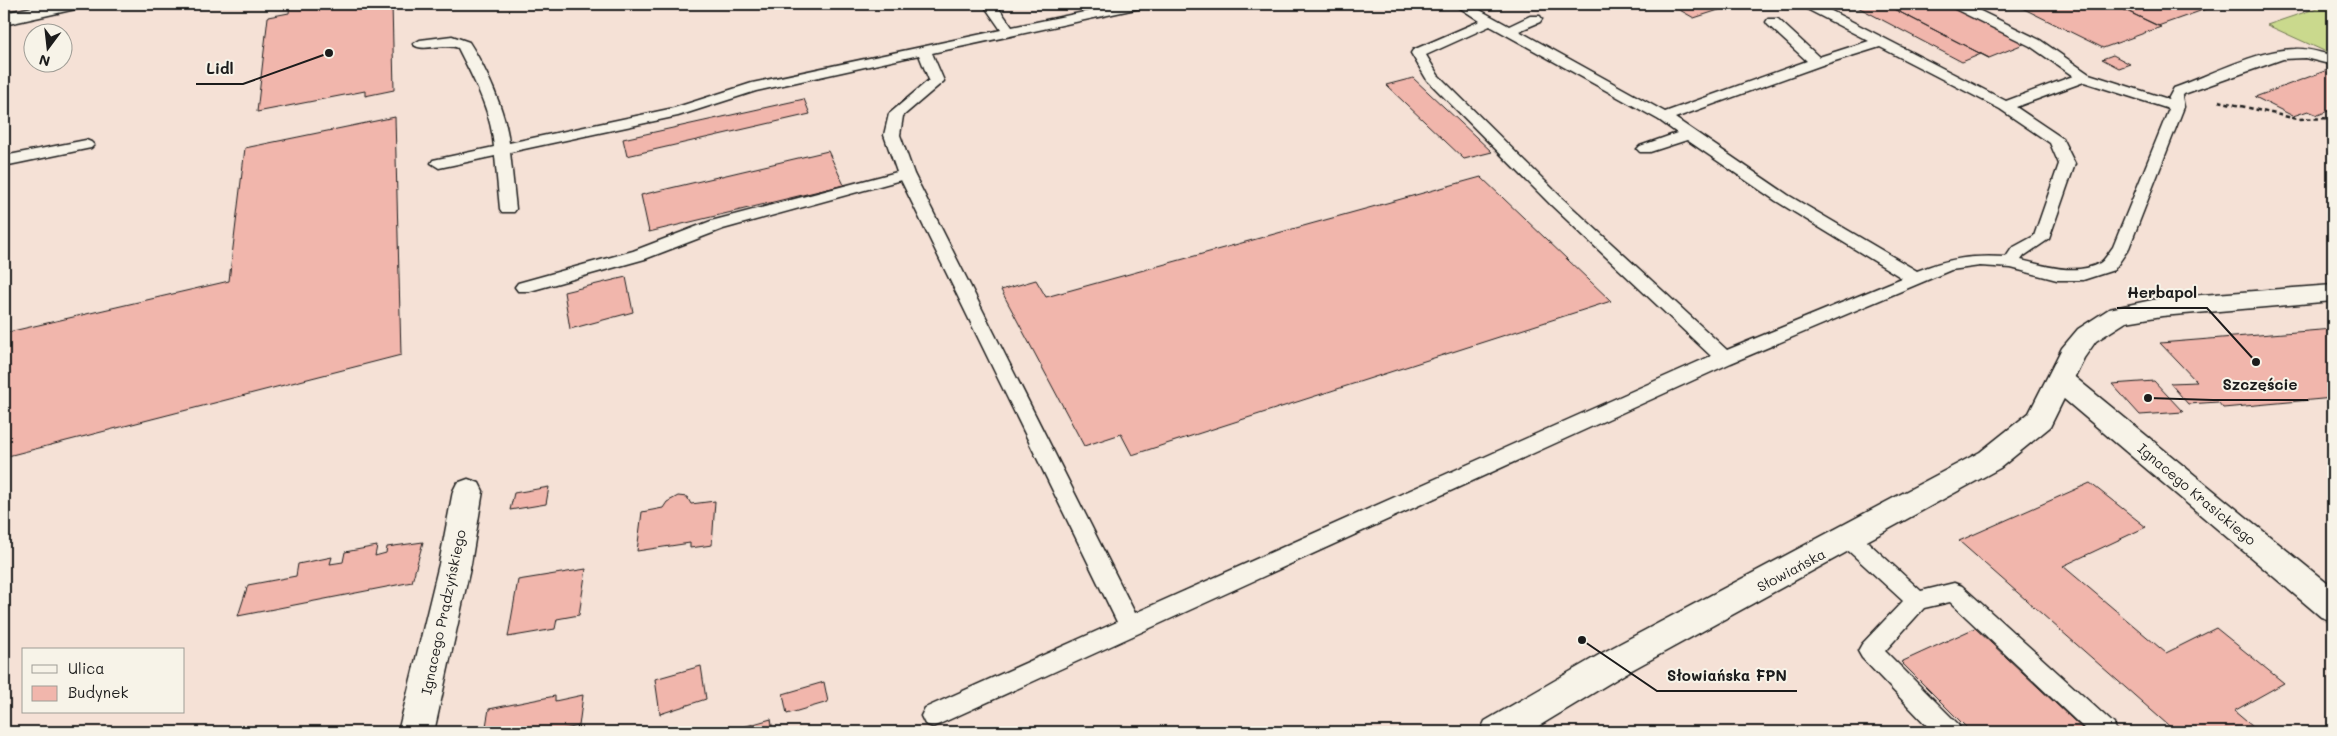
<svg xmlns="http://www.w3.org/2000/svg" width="2337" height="736" viewBox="0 0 2337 736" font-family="Mali,sans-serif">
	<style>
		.green { fill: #cad98d; stroke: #737a54 }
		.building { fill: #f1b6ac; stroke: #1c1c1c }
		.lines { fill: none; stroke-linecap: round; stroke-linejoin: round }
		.lane-casing { stroke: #1c1c1c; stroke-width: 3 }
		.street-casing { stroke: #1c1c1c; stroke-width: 3 }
		.secondary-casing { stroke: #1c1c1c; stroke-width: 3 }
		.path { stroke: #1c1c1c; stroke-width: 2.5; stroke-dasharray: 4.5 3; stroke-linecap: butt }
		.lane { fill: #f7f3e8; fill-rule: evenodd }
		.street { fill: #f7f3e8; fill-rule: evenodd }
		.secondary { fill: #f7f3e8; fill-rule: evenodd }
		.labels { text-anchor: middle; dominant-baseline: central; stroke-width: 4; stroke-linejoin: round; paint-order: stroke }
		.street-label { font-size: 14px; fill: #1c1c1c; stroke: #f7f3e8 }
		.leader { fill: none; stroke: #1c1c1c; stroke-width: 2 }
		.callout-dot { fill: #1c1c1c; stroke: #f7f3e8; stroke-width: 2 }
		.callout-label { font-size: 15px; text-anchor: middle; font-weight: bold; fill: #1c1c1c; stroke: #f7f3e8; stroke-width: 4; stroke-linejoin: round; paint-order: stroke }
	</style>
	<rect width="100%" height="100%" fill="#f5e1d6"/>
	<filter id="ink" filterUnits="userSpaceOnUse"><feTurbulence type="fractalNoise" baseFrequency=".02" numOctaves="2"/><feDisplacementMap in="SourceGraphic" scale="10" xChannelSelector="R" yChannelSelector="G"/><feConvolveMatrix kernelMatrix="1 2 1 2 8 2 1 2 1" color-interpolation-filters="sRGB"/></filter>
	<g filter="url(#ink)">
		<path class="green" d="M2329 4H2333V55L2267 25Z"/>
		<path class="building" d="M290 4H392L394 90 365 96V91L257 112 268 17 289 13Z
			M1669 4H1733L1734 5 1694 18Z
			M1852 4H1884L1989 58 1981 54 1962 62Z
			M1884 4H1947L2026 43 1989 58Z
			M2014 4H2112L2161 27 2103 48Z
			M2112 4H2215L2217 5 2158 26Z
			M2113 55 2130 64 2119 68 2102 59Z
			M2333 68V109L2318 115 2308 111 2293 116 2255 97Z
			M1413 78 1492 152 1464 159 1386 85Z
			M804 99 810 114 627 156 623 139Z
			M395 117 401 355 4 457V333L229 281 245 148Z
			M828 151 844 185 649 232 641 195Z
			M1481 177 1611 301 1132 455 1121 434 1084 446 1001 290 1036 280 1046 297Z
			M626 277 633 312 570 329 564 292Z
			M2333 329V398L2223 408 2218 402 2188 404 2170 383 2197 382 2160 343Z
			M2154 381 2183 412 2140 415 2112 384Z
			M2090 483 2146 527 2063 566 2166 653 2216 628 2284 683 2234 711 2259 732H2176L1959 541Z
			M549 487 546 504 510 510 514 493Z
			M678 496 687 497 691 504 715 501 712 545 690 548V543L637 551 642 512 663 508 667 502Z
			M423 542 412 582 238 616 248 585 296 576 298 564 332 557 330 564 343 562 345 552 377 546 375 556 386 553 387 547Z
			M586 569 579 615 557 619 555 629 508 637 518 580Z
			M1975 628 2086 732H1971L1901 662Z
			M701 666 706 699 660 714 655 679Z
			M824 682 828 702 787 714 783 694Z
			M583 695 579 726 550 732H485L489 709 555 696V701Z
			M771 719 773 732H729V731Z"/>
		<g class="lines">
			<defs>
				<path id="lane" d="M983 4H996L1012 27 1123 4H1147L1140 8 932 53 944 81 903 116 900 135 914 174 1135 613 1711 356 1550 204 1427 80 1411 53 1413 50 1480 21 1454 4H1469L1509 26 1530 16H1540L1542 19 1540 22 1519 31 1665 112 1807 61 1768 25 1766 22 1768 19H1778L1819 57 1869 41 1803 7 1802 4H1818L2006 101 2073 76 2030 46 1951 7 1950 4H1966L2040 40 2089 74 2168 99 2174 88C2211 75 2256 50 2295 49 2308 48 2321 53 2333 56V65L2305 58 2283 59 2184 94 2182 97 2184 107 2129 248 2114 270 2083 280H2057L2011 268 1980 266 1951 270 1731 363 933 727 925 724 921 716 925 708 1117 622 901 180 723 229 645 259 530 291H518L515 287 518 283 633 251 711 221 897 172 884 135 889 114 929 80 919 55 756 91 678 116 510 152 516 209 514 212H502L500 209 495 156 439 168 431 163 433 160 494 147C491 110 474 80 458 48 445 42 421 53 413 44L420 40 452 36 469 42C486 68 506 112 509 143L674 108 752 83 1001 30ZM1490 26 1659 120 1677 133 1640 146 1637 149 1640 152H1650L1687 140 1776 201 1902 278 1727 350 1562 198 1438 75 1426 55ZM1880 47 2000 109 2050 143 2059 164 2034 236 2012 248 2006 257C1972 255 1949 258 1917 271L1788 195 1675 118 1822 65ZM2084 82 2169 109 2113 247C2109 252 2105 260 2100 263 2076 276 2046 266 2021 260L2024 256 2049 239 2075 164 2062 138 2016 107Z
					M86 140 91 142 94 145 91 148 4 166V156Z
					M1849 530 1857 532 1921 591 1954 583 1962 586 2114 724 2117 732H2088L1950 602 1924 608 1885 651 1958 724 1961 732H1933L1862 658 1858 651 1862 644 1903 601 1841 544 1838 538 1841 532Z"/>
				<path id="street" d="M2061 371 2071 374 2333 588V621L2321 617 2051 388 2047 381 2051 374Z
					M468 479 479 483 483 491 471 564 434 732H398L439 564 453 491 457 483Z"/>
				<path id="secondary" d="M47 4H83L80 8 4 25V13Z
					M2333 285V301L2162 316 2126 322 2096 341 2084 358 2050 427 2000 468 1628 672 1529 732H1480L1485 721 1604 652 1980 452 2029 413 2062 348 2078 329 2109 309 2162 298Z"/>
			</defs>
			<use href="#lane" class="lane-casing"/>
			<use href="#street" class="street-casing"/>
			<use href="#secondary" class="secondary-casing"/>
			<path class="path" d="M2219 101 2297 119 2333 118"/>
			<use href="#lane" class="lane"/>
			<use href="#street" class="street"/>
			<use href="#secondary" class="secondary"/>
		</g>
	</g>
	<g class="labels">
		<g class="street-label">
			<text transform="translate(2197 494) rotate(40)">Ignacego Krasickiego</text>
			<text transform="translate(1791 570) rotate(-28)">Słowiańska</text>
			<text transform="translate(443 612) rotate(-78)">Ignacego Prądzyńskiego</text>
		</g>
	</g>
	<path class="leader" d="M329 53L243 84H196M2256 362L2207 308H2117M2148 398L2213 400H2308M1582 640L1657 691H1797"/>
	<g class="callout-dot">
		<circle cx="329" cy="53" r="5"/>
		<circle cx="2256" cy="362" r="5"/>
		<circle cx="2148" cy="398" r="5"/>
		<circle cx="1582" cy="640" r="5"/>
	</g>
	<g class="callout-label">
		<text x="220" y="74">Lidl</text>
		<text x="2162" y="298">Herbapol</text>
		<text x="2260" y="390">Szczęście</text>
		<text x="1727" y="681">Słowiańska FPN</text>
	</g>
	<rect width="2337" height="736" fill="none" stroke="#f7f3e8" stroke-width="20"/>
	<rect x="10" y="10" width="2317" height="716" fill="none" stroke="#1c1c1c" stroke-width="2" filter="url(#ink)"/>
	<rect x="22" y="648" width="162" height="65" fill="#f7f3e8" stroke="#9f9d96"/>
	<rect x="32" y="665" width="25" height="8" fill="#f7f3e8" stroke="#9f9d96"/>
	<text x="68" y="674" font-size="15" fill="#1c1c1c">Ulica</text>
	<rect x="32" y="686" width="25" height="15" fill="#f1b6ac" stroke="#9f9d96"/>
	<text x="68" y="698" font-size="15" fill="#1c1c1c">Budynek</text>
	<g transform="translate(48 48) rotate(195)"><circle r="24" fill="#f7f3e8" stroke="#9f9d96"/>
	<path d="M0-4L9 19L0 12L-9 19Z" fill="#1c1c1c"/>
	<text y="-8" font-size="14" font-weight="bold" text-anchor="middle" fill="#1c1c1c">N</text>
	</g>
</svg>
